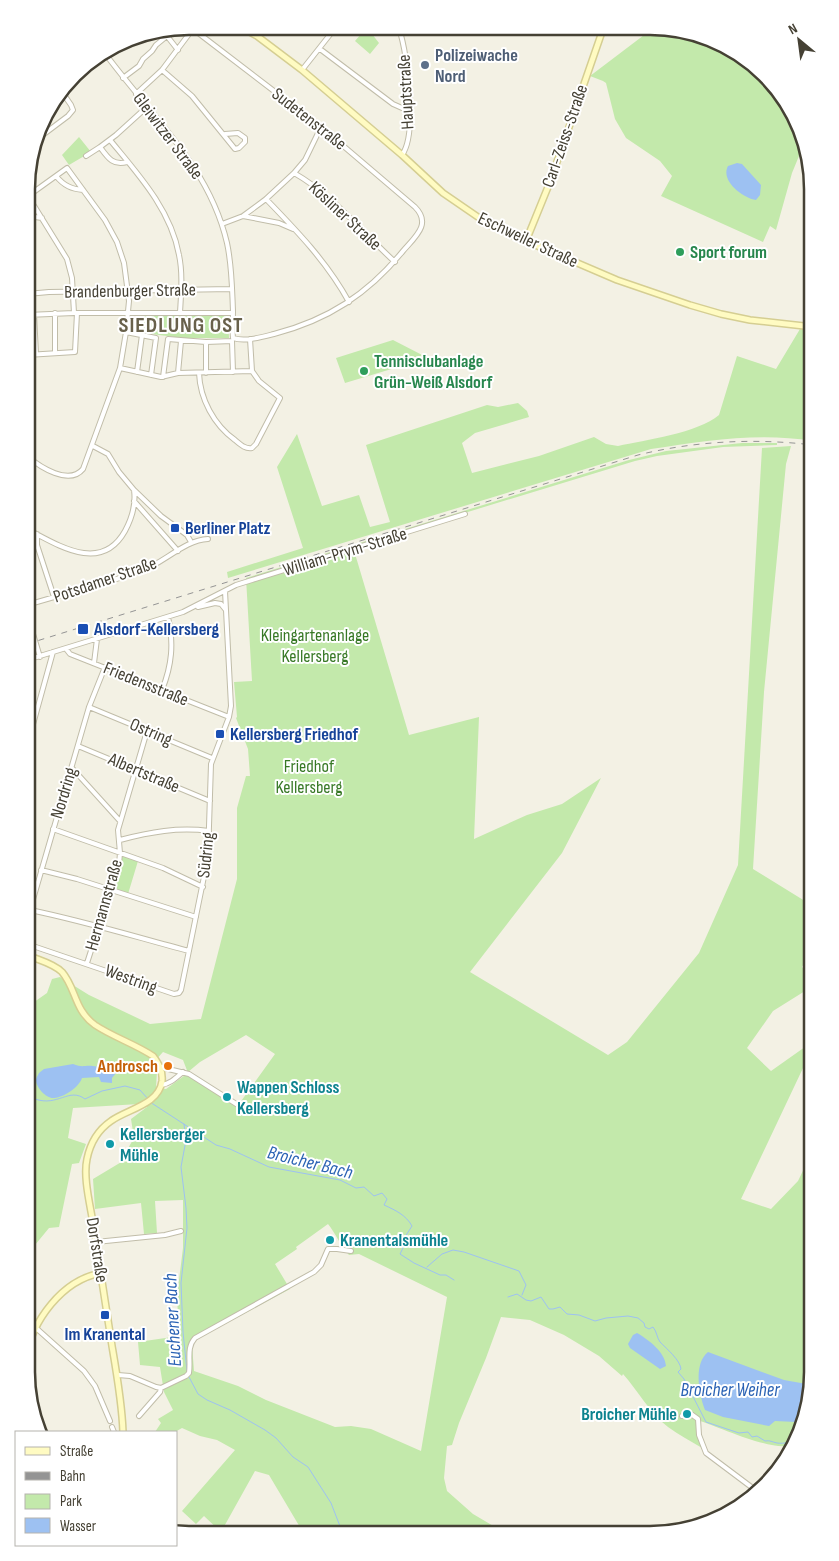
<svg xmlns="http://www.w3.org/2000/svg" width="839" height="1561" viewBox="0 0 839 1561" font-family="'Sofia Sans Condensed',sans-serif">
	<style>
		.green { fill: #c3e9ab; fill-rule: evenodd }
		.water { fill: #9dc1f2 }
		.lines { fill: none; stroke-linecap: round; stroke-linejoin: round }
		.stream { stroke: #9dc1f2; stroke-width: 1 }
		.street-casing { stroke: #c1bda9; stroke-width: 6 }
		.secondary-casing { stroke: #d5ce92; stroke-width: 8 }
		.street { stroke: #fff; stroke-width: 4 }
		.secondary { stroke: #fffbc2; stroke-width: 5 }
		.rail { stroke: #949494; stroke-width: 1; stroke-dasharray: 6 6; stroke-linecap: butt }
		.service-dot { fill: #5c6f8a; stroke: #fff; stroke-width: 2 }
		.leisure-dot { fill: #2e9e5b; stroke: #fff; stroke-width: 2 }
		.transit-dot { fill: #1a4fb4; stroke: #fff; stroke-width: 2 }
		.food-dot { fill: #e8710a; stroke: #fff; stroke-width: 2 }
		.culture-dot { fill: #0f9aa8; stroke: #fff; stroke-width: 2 }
		.labels { text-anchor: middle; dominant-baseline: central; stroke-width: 4; stroke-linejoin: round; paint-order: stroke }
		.service-label { font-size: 18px; font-weight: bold; fill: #4e5e75; stroke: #fff; text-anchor: start }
		.street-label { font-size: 18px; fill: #454134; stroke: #fff }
		.leisure-label { font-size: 18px; font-weight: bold; fill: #27864d; stroke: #fff; text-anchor: start }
		.transit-label { font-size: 18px; font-weight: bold; fill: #164399; stroke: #fff; text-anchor: start }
		.park-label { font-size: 18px; fill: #377825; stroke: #fff }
		.food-label { font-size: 18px; font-weight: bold; fill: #c56008; stroke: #fff; text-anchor: end }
		.culture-label { font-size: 18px; font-weight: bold; fill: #0d838f; stroke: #fff; text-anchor: start }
		.water-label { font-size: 19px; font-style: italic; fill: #2a62b4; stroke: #fff }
		.district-label { font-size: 22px; font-weight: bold; letter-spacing: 1px; fill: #68614b; stroke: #fff }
		.rim { fill: none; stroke: #454134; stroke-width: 2.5 }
	</style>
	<rect width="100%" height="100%" fill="#f3f1e4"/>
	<path class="green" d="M367 27H369L374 31 372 34 379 43 370 54 355 41Z
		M652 29H682L757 66 804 136 808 158 799 156 792 173 776 230 770 226 763 242 661 196 672 176 660 161 626 138 615 119 606 83 603 81 590 76Z
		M79 137 91 152 69 165 62 155Z
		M138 314H228L229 338H182L137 332Z
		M800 329 813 331V441C758 432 705 441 651 449L228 578 227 572 303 548 277 467 297 434 322 506 359 495 370 527 390 522 366 445 487 405 498 407 518 403 527 411 529 417 475 433 462 443 472 473 539 456 594 437 606 444 618 446C645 440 698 433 719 415L737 356 776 369Z
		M393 340 428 358 345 383 336 358Z
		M742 443H777V445L723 447 657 456 635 461 353 547 409 735 479 717 474 839 527 815 562 804 601 778 562 853 470 972 608 1055 627 1042 699 953 738 865 762 448 791 446 786 464 764 692 753 869 813 906V947L802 967 813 977V986L773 1011 747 1048 771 1071 812 1042V1049L741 1199 771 1209 798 1181 812 1152C812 1205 812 1258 812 1311 812 1335 815 1360 812 1383 811 1395 802 1438 793 1444 777 1454 719 1427 700 1421V1433L705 1447 702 1448C691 1441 679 1435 668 1427 650 1413 638 1391 623 1374L622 1376 599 1356 564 1335 530 1320 501 1317 486 1358 459 1423 452 1445 447 1446 444 1478 447 1491 473 1514 507 1534H304L269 1475 255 1471 221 1532 204 1516 196 1524 182 1511 235 1450 217 1440 200 1436 182 1428 175 1432H155L161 1423 158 1419 173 1410 164 1392 160 1367 140 1365 138 1342 179 1336 177 1296 183 1248V1200L155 1201 157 1233 144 1234 141 1203 95 1209 93 1179 133 1155 127 1150 134 1138 131 1119 147 1107H142L139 1104 73 1108 68 1138 86 1144 79 1163 72 1164 59 1227 49 1228 26 1256 27 1007 47 993 52 979 60 977 89 995 150 1024 201 1019 237 879V808L246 776H250L248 749 236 718 237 717 234 682 252 681 246 578 629 460 666 451ZM246 1035 275 1054 239 1104 188 1072 200 1062ZM163 1052 183 1060 188 1073 166 1089 156 1088 157 1071 153 1063ZM328 1224C336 1234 340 1245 349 1255L359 1254 447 1297 421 1451 371 1429 351 1426 335 1427 266 1400 238 1386 194 1371 192 1345 197 1339 290 1289 275 1264 297 1249 296 1247Z
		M122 855 138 861 128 894 113 889 121 864Z"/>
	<path class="water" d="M737 163 742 164 761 185 760 195 756 200C743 198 720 181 728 166Z
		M73 1064C83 1068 84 1065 93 1066 102 1067 106 1072 116 1073L112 1078V1083L101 1082 99 1077 82 1078C79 1087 65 1097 54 1098 47 1099 36 1088 36 1080 36 1078 38 1075 39 1073L44 1069Z
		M637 1333C649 1340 665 1352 666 1366L660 1369 630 1348 628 1344 633 1335Z
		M708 1352 784 1380 812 1385 804 1420 796 1422 775 1421 769 1426 723 1417 705 1410C699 1395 693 1364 708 1352Z"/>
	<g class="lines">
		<path class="stream" d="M150 1102 216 1145 230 1149 269 1167 340 1180 356 1188 364 1187 374 1196 382 1193 387 1199 384 1205C395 1210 406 1215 412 1226L403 1240 404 1246 400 1254 414 1263 440 1275H446L454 1280
			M27 1104H29L35 1099C58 1107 69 1087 85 1099L102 1091 125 1086 140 1090 148 1099
			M184 1124 186 1140 181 1167 186 1208 187 1228 181 1283 183 1332 187 1371
			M427 1267 442 1254 453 1250 464 1252 519 1271 526 1285 522 1295
			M508 1297 517 1294 526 1300 531 1301 541 1297 549 1309H553L560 1307 567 1314 579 1315 595 1321 606 1318 628 1316 638 1318 644 1323 645 1327 649 1329 653 1327C657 1332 657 1338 660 1342 667 1349 680 1360 681 1369L678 1372 684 1379 706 1422 739 1433 748 1432 752 1437 757 1436 765 1441C770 1440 772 1442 777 1443 784 1444 792 1442 798 1439
			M189 1377 198 1394 207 1400 230 1410 265 1430 276 1438 293 1457 308 1467 331 1503 343 1534"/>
		<defs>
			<path id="street" d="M399 28C407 54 418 133 402 155
				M257 36 264 27
				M320 49 393 104 402 108 409 109
				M104 52C150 115 209 165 227 243 232 266 232 288 233 311 233 320 232 329 233 338 245 342 262 337 274 334 328 320 368 294 403 251 415 237 432 224 415 207L321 127 193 29
				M162 70 192 96 235 149 239 148 245 142V138L238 133 225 134
				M302 70 336 27
				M123 78 139 66 143 59 152 51 156 45 167 36 178 50
				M136 94 162 70 195 26
				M36 140 68 116 73 110 71 105 62 92
				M110 140C138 174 171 210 179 255 183 274 181 294 180 313
				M86 156 100 147
				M127 162C113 166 108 158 100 147L116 135 148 106
				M294 173C333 195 362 232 395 262
				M56 176C64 186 72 189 83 190
				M28 196 67 259 72 278 74 313
				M266 199C297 231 327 262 349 302
				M28 216 42 218
				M243 216 279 223 293 229
				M222 224 243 216 266 199 294 173 305 160 321 127
				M27 294 49 292 232 289
				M34 314 36 354
				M27 315 74 313H233
				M126 332 156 338 151 375
				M55 353V313
				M27 355 75 352 77 313
				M120 368 161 377 178 373 252 371
				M137 372 142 335
				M178 373 181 341
				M199 373C200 399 214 425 235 440 241 445 245 449 252 448L256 444 280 398 259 381 252 371 250 339
				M206 373V342
				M163 377 168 339 206 342 232 341 233 372
				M27 429 30 411 27 389
				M93 446 108 454 119 472 134 490 161 516 187 535 191 542
				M27 456C40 467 69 486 83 469L120 368 126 332 129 301 124 263 117 242 105 220 67 168 28 196
				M134 501 178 551
				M27 529C58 545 101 574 125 531 132 518 136 504 134 490
				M37 534V545L54 597
				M27 605C64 594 102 584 139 572 163 564 184 540 208 539
				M198 607 215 603 221 604 225 609
				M27 614 40 657
				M66 649 70 654 229 717
				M27 660 183 612 236 585 252 580 465 514
				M94 663 97 639
				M162 690C172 665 174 643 168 617
				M89 707 212 758
				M27 746 53 652
				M78 746 210 801
				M72 768 120 821
				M53 829 163 868 203 887
				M120 840C150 832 178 827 209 831
				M41 870 77 879 196 917
				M30 910C84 921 136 937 189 951
				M27 920 89 707 105 667
				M27 944 174 994 179 993 181 990 208 857 211 764 229 717 231 706 225 591
				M87 963 119 864 120 853 118 830 147 731
				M160 1067 189 1074 241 1107
				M161 1085C170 1084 176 1078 183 1072
				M96 1242 165 1235 181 1231
				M26 1319 84 1371 95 1386 110 1421
				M118 1375 130 1376 156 1387 161 1388 186 1376 189 1373C191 1360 186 1348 195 1338L314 1272 321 1265 328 1249H337L351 1251
				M139 1416 160 1392 161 1388
				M682 1416 691 1414 698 1419 699 1435 706 1453 758 1492
				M112 1427 114 1432"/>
			<path id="secondary" d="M240 27 257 36 302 70 402 155 443 193 491 226 617 280 690 305 721 314 750 320 813 327
				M526 241 550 182 603 29
				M27 955C38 960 53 963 62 972 76 988 74 1010 95 1025 113 1037 135 1044 153 1056 159 1064 163 1071 162 1081 159 1105 127 1109 111 1121 98 1130 90 1144 87 1159 83 1177 90 1204 93 1223 99 1264 106 1305 112 1346 117 1375 122 1403 123 1432
				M26 1358C32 1321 62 1280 101 1273
				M26 1368 36 1427"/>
		</defs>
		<use href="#street" class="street-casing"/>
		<use href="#secondary" class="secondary-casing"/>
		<use href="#street" class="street"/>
		<use href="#secondary" class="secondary"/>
		<path class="rail" d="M27 644 638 455C695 441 754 438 813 445"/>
	</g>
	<circle class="service-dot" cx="425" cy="65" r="5"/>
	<g class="leisure-dot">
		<circle cx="680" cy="252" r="5"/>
		<circle cx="364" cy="371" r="5"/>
	</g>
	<g class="transit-dot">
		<rect x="170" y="523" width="10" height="10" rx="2.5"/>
		<rect x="77" y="623" width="12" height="12" rx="2.5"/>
		<rect x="215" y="729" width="10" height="10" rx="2.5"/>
		<rect x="100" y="1310" width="10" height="10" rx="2.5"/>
	</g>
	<circle class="food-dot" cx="168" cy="1066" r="5"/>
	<g class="culture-dot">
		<circle cx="227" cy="1097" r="5"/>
		<circle cx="110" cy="1144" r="5"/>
		<circle cx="330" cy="1240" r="5"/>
		<circle cx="687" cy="1414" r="5"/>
	</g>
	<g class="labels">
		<g class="service-label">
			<text x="435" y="55">Polizeiwache<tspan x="435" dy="21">Nord</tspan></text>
		</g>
		<g class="street-label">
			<text transform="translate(406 92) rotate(-93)">Hauptstraße</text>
			<text transform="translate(309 119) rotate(38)">Sudetenstraße</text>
			<text transform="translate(168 136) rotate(53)">Gleiwitzer Straße</text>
			<text transform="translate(565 136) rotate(-71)">Carl-Zeiss-Straße</text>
			<text transform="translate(345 216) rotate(43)">Kösliner Straße</text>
			<text transform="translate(528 240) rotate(25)">Eschweiler Straße</text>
			<text transform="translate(130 291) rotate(-1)">Brandenburger Straße</text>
			<text transform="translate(345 552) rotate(-17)">William-Prym-Straße</text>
			<text transform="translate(105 580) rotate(-19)">Potsdamer Straße</text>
			<text transform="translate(146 684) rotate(22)">Friedensstraße</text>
			<text transform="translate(151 732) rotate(23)">Ostring</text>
			<text transform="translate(144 773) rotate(23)">Albertstraße</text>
			<text transform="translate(64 793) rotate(-73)">Nordring</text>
			<text transform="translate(206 855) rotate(-84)">Südring</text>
			<text transform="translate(104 905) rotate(-74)">Hermannstraße</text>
			<text transform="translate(131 979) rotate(20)">Westring</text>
			<text transform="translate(97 1250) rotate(81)">Dorfstraße</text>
		</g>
		<g class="leisure-label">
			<text x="690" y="252">Sport forum</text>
			<text x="374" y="361">Tennisclubanlage<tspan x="374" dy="21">Grün-Weiß Alsdorf</tspan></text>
		</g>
		<g class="transit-label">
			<text x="185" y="528">Berliner Platz</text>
			<text x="94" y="629">Alsdorf-Kellersberg</text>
			<text x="230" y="734">Kellersberg Friedhof</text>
			<text x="105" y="1334" text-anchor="middle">Im Kranental</text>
		</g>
		<g class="park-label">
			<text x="315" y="635">Kleingartenanlage<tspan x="315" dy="21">Kellersberg</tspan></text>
			<text x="309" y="766">Friedhof<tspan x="309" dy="21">Kellersberg</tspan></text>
		</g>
		<g class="food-label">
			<text x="158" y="1066">Androsch</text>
		</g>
		<g class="culture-label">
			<text x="237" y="1087">Wappen Schloss<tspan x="237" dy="21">Kellersberg</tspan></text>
			<text x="120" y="1134">Kellersberger<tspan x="120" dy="21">Mühle</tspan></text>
			<text x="340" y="1240">Kranentalsmühle</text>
			<text x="677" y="1414" text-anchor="end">Broicher Mühle</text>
		</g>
		<g class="water-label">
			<text transform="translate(310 1163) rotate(14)">Broicher Bach</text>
			<text transform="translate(173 1320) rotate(-93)">Euchener Bach</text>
			<text x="730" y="1390">Broicher Weiher</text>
		</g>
		<g class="district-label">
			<text x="181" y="325">SIEDLUNG OST</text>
		</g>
	</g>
	<path d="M0 0H839V1561H0ZM189 35H650A154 154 0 0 1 804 189V1372A154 154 0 0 1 650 1526H189A154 154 0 0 1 35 1372V189A154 154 0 0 1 189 35Z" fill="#fff" fill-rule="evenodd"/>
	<path class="rim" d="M189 35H650A154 154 0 0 1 804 189V1372A154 154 0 0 1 650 1526H189A154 154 0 0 1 35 1372V189A154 154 0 0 1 189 35Z"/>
	<rect x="15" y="1431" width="162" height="115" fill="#ffffff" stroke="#b5b3ae"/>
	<rect x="25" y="1447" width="25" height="8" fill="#fffbc2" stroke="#b5b3ae"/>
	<text x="60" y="1456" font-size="15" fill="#454134">Straße</text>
	<rect x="25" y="1472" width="25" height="8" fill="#949494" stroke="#b5b3ae"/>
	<text x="60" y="1481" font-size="15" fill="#454134">Bahn</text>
	<rect x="25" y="1494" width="25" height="15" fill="#c3e9ab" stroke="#b5b3ae"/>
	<text x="60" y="1506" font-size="15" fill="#454134">Park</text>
	<rect x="25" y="1518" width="25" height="15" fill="#9dc1f2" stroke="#b5b3ae"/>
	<text x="60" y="1531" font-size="15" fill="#454134">Wasser</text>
	<g transform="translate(799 40) rotate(331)" stroke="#ffffff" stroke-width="4" paint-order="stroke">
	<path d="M0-4L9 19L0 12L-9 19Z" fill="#454134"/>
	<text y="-8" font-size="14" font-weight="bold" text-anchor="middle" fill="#454134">N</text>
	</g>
</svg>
